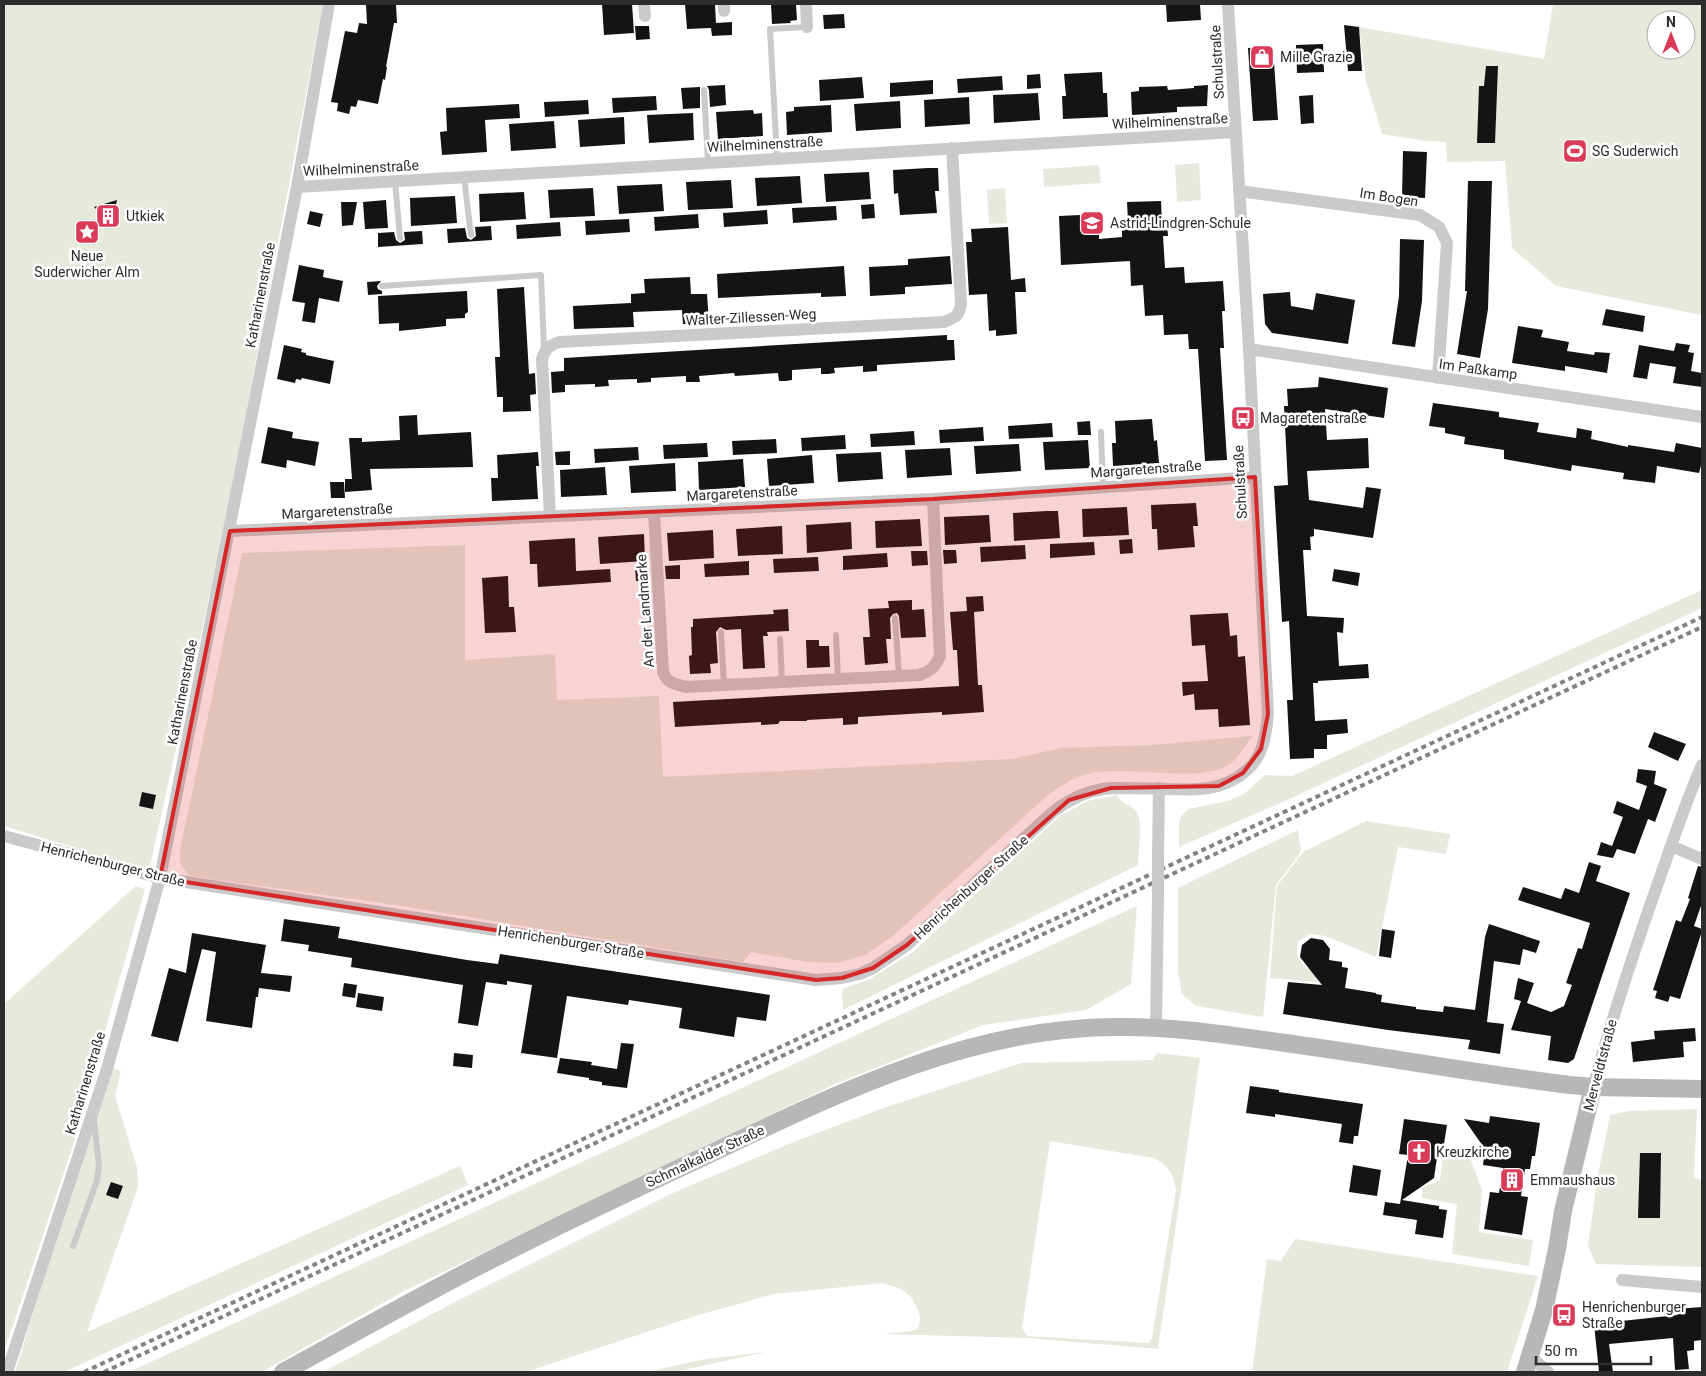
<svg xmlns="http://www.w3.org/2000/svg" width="1706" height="1376" viewBox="0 0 1706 1376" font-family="Roboto,sans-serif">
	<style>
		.green { fill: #e5eadc; fill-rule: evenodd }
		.building { fill: #141414 }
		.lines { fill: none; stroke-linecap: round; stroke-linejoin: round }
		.lane { stroke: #cacaca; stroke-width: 6 }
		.street { stroke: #cacaca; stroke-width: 12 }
		.secondary { stroke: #b7b7b7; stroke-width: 18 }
		.rail { stroke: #828282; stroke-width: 4; stroke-dasharray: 5 4; stroke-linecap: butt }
		.street-bridge { stroke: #cacaca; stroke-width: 12 }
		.marked { fill: #d62828; fill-opacity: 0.2; stroke: #d62828; stroke-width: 4; stroke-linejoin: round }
		.labels { text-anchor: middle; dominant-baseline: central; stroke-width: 5; stroke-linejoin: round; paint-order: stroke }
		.poi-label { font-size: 14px; fill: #2d2d2d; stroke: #fff; text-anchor: start }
		.street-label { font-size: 14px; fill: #2d2d2d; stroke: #fff }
	</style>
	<rect width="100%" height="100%" fill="#fff"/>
	<path class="green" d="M4 4H323L224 530 149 871 4 826Z
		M1553 4H1702V315L1556 286 1512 248 1505 161 1447 162 1446 142 1425 141 1382 134 1366 81 1359 27 1544 59ZM1656 20H1686V50H1656Z
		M1199 163 1201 200 1177 202 1175 165Z
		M1099 165 1101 183 1044 187 1043 169Z
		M1005 188 1007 223 989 224 987 190Z
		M465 545V660L555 654 557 700 659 696 663 777 1012 759 1061 748 1152 745 1252 736C1246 745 1238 759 1228 765 1198 784 1125 764 1088 774 1073 777 1060 787 1048 795L894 935 865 955 837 963 808 962 751 952 743 962 389 904 189 876 180 863V850L242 553Z
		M1702 590V608L1287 800 1179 847V822L1182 815 1188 809 1228 801 1244 794 1265 775 1292 776Z
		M1117 795C1121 804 1128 803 1135 810 1144 819 1138 851 1138 865L843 1010 842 989 870 979 913 952 1060 816 1087 801Z
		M1366 821 1450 834 1446 854 1398 847 1376 957 1326 936 1309 934 1298 942 1297 955 1304 967 1321 971 1318 982 1270 978 1277 886 1303 852Z
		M1298 830 1301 852 1276 885 1263 1017 1196 1006 1182 994 1178 971V888Z
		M136 886 145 889 72 1148 4 1352V1004Z
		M1137 906 1131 984 1086 1010 983 1025 835 1084 404 1291 262 1372H129L854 1036Z
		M1157 1053 1200 1058 1158 1349 1027 1338 884 1334 911 1331 918 1329 920 1320 919 1312 911 1297 901 1289 883 1283 774 1294 695 1316 526 1372H323L453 1303 673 1193 796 1141 886 1107 1021 1063 1153 1060ZM1050 1141 1154 1158C1171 1168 1172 1172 1176 1190L1152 1338 1149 1343 1027 1336 1022 1328Z
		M109 1067 121 1071 115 1096 137 1167 138 1187 87 1332 460 1166 468 1185 64 1372H15Z
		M1697 1109 1694 1178 1702 1180V1267L1596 1264 1588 1246 1597 1180 1610 1115 1628 1111Z
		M1443 1152 1469 1155 1482 1190 1479 1232 1533 1240 1529 1266 1452 1254 1457 1204 1422 1198V1188L1440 1180Z
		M1295 1239 1538 1276 1507 1372H1252L1267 1259 1281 1261Z
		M765 1352 674 1372H647L700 1360Z"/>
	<path class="building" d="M366 4H396L397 23H394L386 67H387L385 80 383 79 378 104 358 100 356 107 351 106 349 114 337 111 338 103 331 102 345 31 357 33 359 23 367 24Z
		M602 4H632L634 33 604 35Z
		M685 4H715L716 23 732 22V35L712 36 711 28 687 29Z
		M771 4H796L797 20 790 21 791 23 772 24Z
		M1166 4H1200L1201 20 1167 22Z
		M844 14 845 28 824 29 823 15Z
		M1344 25 1359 27 1362 71H1348Z
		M635 26H649L650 39 636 40Z
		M1323 44 1324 72 1297 73 1296 45Z
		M1273 47 1278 120 1253 121 1248 48Z
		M1486 66H1498L1495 143H1477L1479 86H1484Z
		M1102 72 1103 93H1107L1108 117 1063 119 1062 96H1066L1064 74Z
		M1040 74 1041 88 1027 89V75Z
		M1002 76 1003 90 958 93 957 79Z
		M862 77 864 98 820 101 819 80Z
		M933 80V94L890 97V83Z
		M725 85 726 105 710 107 709 90 707 86Z
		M1208 85 1207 106 1177 107V112L1132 115 1131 92 1139 91V87L1167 86 1168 90 1194 88V86Z
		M700 87V108L683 109 681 88Z
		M1038 93 1040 120 994 123 993 95Z
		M1313 95 1314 123 1301 124 1299 96Z
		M656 96 657 110 613 113 612 98Z
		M969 97 970 124 925 127 924 100Z
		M588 100 589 114 545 117 544 102Z
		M900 101 901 128 856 131 854 104Z
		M519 104 520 118 485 120 487 152 442 155 440 132 447 131 446 108Z
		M831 105 832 132 787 135 786 112 794 111V107Z
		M753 110 754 114 762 113 763 136 718 139 716 112Z
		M693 113 694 140 649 143 647 115Z
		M624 117 625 144 580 147 578 120Z
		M554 121 556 148 511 151 509 124Z
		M1403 151 1427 152 1425 198 1402 197Z
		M928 168H938L939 191H935L937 213 900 215 898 193 894 194 893 170Z
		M869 172 871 199 826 202 824 174Z
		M800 176 802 203 757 206 755 178Z
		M731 180 733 208 688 210 686 182Z
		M1468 181H1492L1488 309 1480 358 1457 354 1467 291H1465Z
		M662 184 664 211 619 214 617 186Z
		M593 188 595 216 550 218 548 190Z
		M524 192 526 219 480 222 479 194Z
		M455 196 457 223 411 226 410 198Z
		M117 200 112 224 94 207Z
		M386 200 388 228 365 229 363 202Z
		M1161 201 1162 224 1167 223 1168 236H1163L1165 268 1184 267 1185 283 1223 281 1225 311H1222L1224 348H1220L1227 460 1205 461 1198 349H1189L1188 334 1164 335 1163 315 1145 316 1143 285 1131 286 1130 261 1061 265 1059 216 1081 215 1082 218 1087 217 1088 230 1099 234V239L1122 237V226H1124V222L1128 221 1127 202Z
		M341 202H357L353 225 342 226Z
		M874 204 875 218 862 219 861 205Z
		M836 206 837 220 793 223 792 208Z
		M767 210 768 224 724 227 723 213Z
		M310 211 323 214 320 227 307 224Z
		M698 214 699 228 655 231 654 217Z
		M629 219 630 232 586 235 585 221Z
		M560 222 561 236 517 239 516 225Z
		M491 226 492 240 448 243 447 229 465 228 467 238 471 240 476 236 475 227Z
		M1008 227 1011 280 1025 278 1026 292H1015L1017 334 996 336V330L989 331 987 294 969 295 966 242H972L971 229Z
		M422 231 423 244 378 247V233L394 232 396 240 400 243 405 240 404 232Z
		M1400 239 1424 240 1422 301 1415 347 1392 344 1399 296Z
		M950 256 952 284 905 287V294L870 296 869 267 908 265V259Z
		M299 265 324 270 323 277 343 281 339 302 319 298 315 323 302 321 305 303 292 301Z
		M844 266 846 296 821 297V293L718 298 717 274Z
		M690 277 691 294H707L709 323 683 324 682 310 633 312 634 327 574 329 573 306 631 303V294L645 293 644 279Z
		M381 281 377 286 378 289 382 291V294L368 295 367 282Z
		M524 287 529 374 535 373 536 394 530 395 531 411 503 412V397H497L495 357H500L497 289Z
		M467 291 468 312 465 314V318L446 319V326L399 331V323L379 324 378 296Z
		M1290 292 1291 306 1313 310 1316 293 1355 300 1348 344 1272 333 1265 324 1263 294Z
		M1606 309 1645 316 1643 332 1602 325Z
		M1518 326 1543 330 1541 337 1569 342 1567 351 1594 355 1595 352 1610 353 1607 373 1565 366V371L1512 363Z
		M947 335V340H954L955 360 877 365V371L863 372V366L834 368 835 373 828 374H821V368L792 370V380L786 381H779L778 373 735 376 734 373 699 376 700 382H686V376L651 378V382L637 383V379L608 380 609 386 595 387V384L565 385V392L552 393 551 372 564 371V358Z
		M1676 343 1690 345 1688 352 1694 353 1691 371 1702 373V387L1673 383 1676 367 1650 363 1647 379 1633 377 1639 345 1674 351Z
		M284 345 302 349 301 352 306 353V355L334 361 330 384 302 378 301 380 296 379 295 383 277 379Z
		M1319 377 1388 388 1384 418 1325 409 1327 440 1368 438 1369 468 1307 471 1309 500 1363 508 1366 487 1381 489 1373 538 1314 529V536L1310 537 1311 550H1303L1307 616 1344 618 1343 633 1337 632 1339 666 1368 664 1369 678 1318 681V683H1313L1315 721 1347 719 1348 733 1327 735V749H1314V758L1290 759 1287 700H1293L1289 621 1282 622 1274 486 1288 485 1284 406H1288L1287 389 1318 387Z
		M1433 403 1499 412V417L1539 423 1537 432 1576 438 1577 428 1592 431 1591 439 1628 447V445L1674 452 1676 443 1702 448V462L1699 473 1657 466 1655 483 1623 479 1624 473 1572 465 1571 471 1504 459V450L1464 444 1465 437 1445 433V428L1429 426Z
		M417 415 418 435 471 432 473 467 370 469 372 490 345 492V479H352L349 438H362V442L400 440 399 416Z
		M1152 419 1154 441 1157 440 1159 463 1113 466 1112 443H1116L1115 421Z
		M1090 421 1091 435H1078L1077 422Z
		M1052 423 1053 437 1009 439 1008 426Z
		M268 427 293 432 292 438 319 442 315 466 287 460 286 468 261 463Z
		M983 427 984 441 940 443 939 430Z
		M914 431 915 445 871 447 870 434Z
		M845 435 846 449 802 451 801 438Z
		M776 439 777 453 733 455 732 441Z
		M1088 440 1090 468 1045 470 1043 442Z
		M707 443 708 457 664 459 663 445Z
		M1019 444 1021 471 976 474 974 446Z
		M638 447 639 460 595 463 594 449Z
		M950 448 952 475 907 478 905 450Z
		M570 451V465H556L555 452Z
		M538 452 539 466H536L538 499 492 501 491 478H498L497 455Z
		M881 452 883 479 838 482 836 454Z
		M812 455 814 483 769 486 767 459Z
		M743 459 745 487 699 490 698 462Z
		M675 463 676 491 631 493 629 466Z
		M605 467 607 495 561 497 560 470Z
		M330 482H344L345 498H331Z
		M1196 503 1198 526H1193L1195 547 1158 550 1157 529H1152L1151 505Z
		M1127 507 1129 535 1083 537 1082 509Z
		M1047 511H1058L1060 538 1014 541 1013 513Z
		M989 515 991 542 945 545 944 517Z
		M920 519 922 546 876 548 875 521Z
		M851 522 852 549 807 553 806 525Z
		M782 526 783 554 738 556 736 529Z
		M713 530 714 558 669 561 667 533Z
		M644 534 645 561 600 564 598 537Z
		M575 538 576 571 610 569 611 582 538 587 537 564H530L529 541Z
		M1132 539 1133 553 1120 554 1119 540Z
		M1094 542 1095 555 1050 558V544Z
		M1025 545 1026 559 981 562 980 547Z
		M943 550H956L957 563 944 564Z
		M911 551H927L928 565 912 566Z
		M887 553 888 567 843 570V556Z
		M818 557 819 571 774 573 773 559Z
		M749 561V575L705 577 704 564Z
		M680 565V579H666L665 566Z
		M635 567H649L650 580 636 581Z
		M1334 569 1360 573 1358 586 1332 581Z
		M508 576 509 607H514L516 632 485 633 482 578Z
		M983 596 984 611 974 612 978 685H982L984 712 942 715V712L858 717V724L843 725V718L807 720V721H780L778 724 761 725V722L675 727 673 702 959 686 957 650H953L950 612 967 611 966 597Z
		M912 600V610L924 609 926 637 901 638 899 616 897 613 893 614 890 618 891 639H886L888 663 865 665 863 637H870L868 609 889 608 888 601Z
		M788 609 789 631 767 632 768 636H763L765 668 743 669 741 629 726 630 720 627 716 632 718 663 710 664 711 673 690 674 689 656 692 655 691 627H693V619L774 614 773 610Z
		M1228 613 1230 636 1237 635 1238 657 1245 656 1250 725 1219 727 1218 709 1195 710 1194 694 1183 696 1182 682 1208 681 1205 645 1192 646 1190 615Z
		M806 640H819V646H829L830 667 807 668Z
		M1654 732 1686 744 1678 761 1648 747Z
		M1638 769 1656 771 1654 784 1667 789 1655 822 1648 819 1635 854 1617 849 1613 858 1597 855 1601 842 1612 846 1623 817 1613 813 1617 801 1639 810 1647 786 1636 782Z
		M142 792 156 795 153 809 139 806Z
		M1589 862 1601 866 1596 881 1630 893 1574 1059 1568 1063 1548 1060 1551 1036 1511 1030 1521 1001 1514 999 1518 978 1534 983 1527 1003 1551 1012 1564 1006 1572 985 1566 983 1578 948 1582 949 1590 923 1518 900 1523 887 1561 899 1565 888 1579 893Z
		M1698 866 1702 867V903L1694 926 1702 929V931L1680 999 1670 996 1668 1002 1655 998 1657 991 1653 990 1676 920 1681 922 1690 899 1688 898Z
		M284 919 340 927 338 938 467 960 498 964 500 954 770 995 766 1021 737 1017 734 1037 679 1028 682 1008 629 1000 628 1005 567 996 557 1058 521 1053 532 985 507 981V985L486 982 478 1026 458 1023 463 985 351 967 352 958 308 951 309 945 281 941Z
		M1489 924 1540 941 1536 953 1523 949 1520 965 1494 961 1487 1022 1504 1024 1500 1054 1468 1049 1470 1040 1388 1030 1283 1014 1288 982 1322 985 1300 957 1302 945 1311 938 1323 940 1330 949 1329 960 1342 962V967L1348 968 1345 988 1376 993V994L1382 995 1381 1002 1416 1007V1009L1443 1012 1444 1006 1475 1010 1485 937Z
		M1382 929 1395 931 1391 958 1379 956Z
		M192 933 266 945 261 973 292 976 290 992 259 988 258 997H256L252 1028 206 1021 216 952 202 949 178 1042 151 1036 169 968 186 973Z
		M344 983 357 985 355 998 342 996Z
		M358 993 384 997 382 1011 356 1007Z
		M1695 1028 1696 1041 1683 1042 1684 1057 1633 1062 1631 1042 1655 1039 1654 1031Z
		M621 1043 634 1044 627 1088 602 1085V1082L589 1080V1078L557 1073 560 1058 592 1062 591 1065 617 1069Z
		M454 1053 473 1055 472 1068 453 1066Z
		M1250 1086 1279 1090V1092L1363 1104 1358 1136H1354L1353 1144 1339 1142 1342 1124 1275 1114V1117L1246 1113Z
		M1490 1116 1540 1123 1535 1156H1532L1530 1169H1525L1521 1196 1528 1197 1522 1235 1484 1229 1490 1192 1499 1193 1503 1168 1483 1165 1485 1149 1464 1119 1489 1123Z
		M1404 1119 1447 1125 1444 1144H1439L1434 1178 1402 1200 1439 1206V1209L1447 1210 1443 1238 1415 1234 1417 1220 1383 1215 1385 1202 1400 1204 1408 1155 1399 1154Z
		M1640 1153H1661L1660 1218H1638Z
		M1353 1165 1381 1170 1377 1196 1349 1192Z
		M111 1182 123 1186 118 1199 106 1195Z
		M1702 1307V1340L1694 1341V1350L1687 1351 1689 1369 1675 1370 1673 1338 1609 1344 1613 1372H1599L1594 1324 1677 1315 1676 1309Z"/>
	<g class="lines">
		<path class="lane" d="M704 90 708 162
			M777 158 770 29 807 27
			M464 177 471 235
			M395 181 400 238
			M382 286 541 275 544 349
			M1101 432 1103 487
			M895 618 899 676
			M721 632 724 685
			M836 635 838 679
			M780 639 782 682
			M73 1246 97 1181 99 1166 94 1120"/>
		<path class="street" d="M644 4 645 16
			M724 4V11
			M806 4 807 27
			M297 187 1236 132
			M1239 191 1420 215 1439 227 1447 243 1438 378
			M1249 349 1702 417
			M654 512 663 672C667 683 675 684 686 687L919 675C931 671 935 667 940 656L933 499
			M550 516 542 359C545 349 549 345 560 342L944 322C955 318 959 316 961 304L952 148
			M230 531 933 499 1255 477
			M4 836 160 878 816 980 842 978 860 974 873 968 907 945 1054 811C1072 798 1088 790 1111 788 1130 788 1149 788 1168 789 1179 789 1189 790 1199 789 1225 788 1254 773 1262 747 1266 736 1267 725 1268 714L1249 349 1228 4
			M1671 846 1702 859
			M1158 857 1159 788
			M1156 1028 1158 897
			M1593 1087C1612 1018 1634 951 1658 883 1672 844 1685 803 1702 765
			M1622 1280 1702 1287
			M1531 1357 1548 1372
			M7 1372 107 1069 160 878 297 187 329 4"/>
		<path class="secondary" d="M283 1372C329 1347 375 1321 422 1296 512 1247 606 1203 699 1159 830 1097 965 1028 1114 1027 1169 1026 1223 1034 1278 1042 1375 1055 1472 1073 1570 1085L1593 1087 1702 1089
			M1525 1372 1544 1310 1557 1249 1563 1211 1593 1087"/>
		<path class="rail" d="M84 1372 1702 617
			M104 1372 1702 627"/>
		<path class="street-bridge" d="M1158 857V897"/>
	</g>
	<path class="marked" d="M1255 477 1268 714 1261 749 1243 773 1219 786 1111 788 1069 800 907 945 873 968 842 978 816 980 160 878 230 531 933 499Z"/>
	<defs>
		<symbol id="shop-square" viewBox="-11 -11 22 22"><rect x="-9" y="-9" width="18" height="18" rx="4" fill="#d93b59" stroke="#fff"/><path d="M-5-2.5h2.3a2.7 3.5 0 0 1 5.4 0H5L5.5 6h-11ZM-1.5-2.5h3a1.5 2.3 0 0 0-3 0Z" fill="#fff"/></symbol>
		<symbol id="stadium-square" viewBox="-11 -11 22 22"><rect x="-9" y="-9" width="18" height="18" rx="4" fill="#d93b59" stroke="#fff"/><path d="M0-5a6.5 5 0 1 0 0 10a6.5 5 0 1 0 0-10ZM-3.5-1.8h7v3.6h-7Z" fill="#fff"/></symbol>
		<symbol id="building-square" viewBox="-11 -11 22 22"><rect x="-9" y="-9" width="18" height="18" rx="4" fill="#d93b59" stroke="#fff"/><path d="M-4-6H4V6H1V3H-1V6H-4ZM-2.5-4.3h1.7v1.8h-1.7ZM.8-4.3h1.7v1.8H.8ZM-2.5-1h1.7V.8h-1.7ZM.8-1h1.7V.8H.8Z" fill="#fff"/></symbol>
		<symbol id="school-square" viewBox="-11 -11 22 22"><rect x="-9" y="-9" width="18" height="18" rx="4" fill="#d93b59" stroke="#fff"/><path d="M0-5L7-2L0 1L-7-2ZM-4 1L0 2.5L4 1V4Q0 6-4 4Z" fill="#fff"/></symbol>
		<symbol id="sight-square" viewBox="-11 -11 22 22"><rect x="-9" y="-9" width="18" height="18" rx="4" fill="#d93b59" stroke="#fff"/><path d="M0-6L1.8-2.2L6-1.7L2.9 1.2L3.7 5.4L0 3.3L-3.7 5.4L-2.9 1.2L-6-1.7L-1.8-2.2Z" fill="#fff"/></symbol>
		<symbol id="bus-square" viewBox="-11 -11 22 22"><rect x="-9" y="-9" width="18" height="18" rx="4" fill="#d93b59" stroke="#fff"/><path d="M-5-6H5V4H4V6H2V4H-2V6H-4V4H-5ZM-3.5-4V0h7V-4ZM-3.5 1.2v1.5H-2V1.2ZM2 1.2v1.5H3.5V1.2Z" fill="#fff"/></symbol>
		<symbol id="church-square" viewBox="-11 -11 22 22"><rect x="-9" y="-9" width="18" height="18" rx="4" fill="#d93b59" stroke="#fff"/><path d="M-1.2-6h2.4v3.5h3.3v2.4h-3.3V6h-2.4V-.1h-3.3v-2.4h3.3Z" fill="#fff"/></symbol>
	</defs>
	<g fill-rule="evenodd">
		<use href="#shop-square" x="1248" y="43" width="28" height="28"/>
		<use href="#stadium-square" x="1561" y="137" width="28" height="28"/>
		<use href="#building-square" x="94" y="202" width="28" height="28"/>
		<use href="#school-square" x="1078" y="209" width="28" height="28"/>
		<use href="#sight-square" x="73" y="218" width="28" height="28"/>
		<use href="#bus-square" x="1229" y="404" width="28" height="28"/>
		<use href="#church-square" x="1405" y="1138" width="28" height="28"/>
		<use href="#building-square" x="1498" y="1166" width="28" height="28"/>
		<use href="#bus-square" x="1550" y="1301" width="28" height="28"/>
	</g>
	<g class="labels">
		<g class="poi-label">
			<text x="1280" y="57">Mille Grazie</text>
			<text x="1592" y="151">SG Suderwich</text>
			<text x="126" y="216">Utkiek</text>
			<text x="1110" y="223">Astrid-Lindgren-Schule</text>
			<text x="87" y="256" text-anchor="middle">Neue<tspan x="87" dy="16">Suderwicher Alm</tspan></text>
			<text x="1260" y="418">Magaretenstraße</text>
			<text x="1436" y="1152">Kreuzkirche</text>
			<text x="1530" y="1180">Emmaushaus</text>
			<text x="1582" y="1307">Henrichenburger<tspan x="1582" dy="16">Straße</tspan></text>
		</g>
		<g class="street-label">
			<text transform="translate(1217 62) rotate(-93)">Schulstraße</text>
			<text transform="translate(1170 121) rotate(-3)">Wilhelminenstraße</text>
			<text transform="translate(765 144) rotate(-3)">Wilhelminenstraße</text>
			<text transform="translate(361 168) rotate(-3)">Wilhelminenstraße</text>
			<text transform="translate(1389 197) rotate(9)">Im Bogen</text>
			<text transform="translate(260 295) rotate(-79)">Katharinenstraße</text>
			<text transform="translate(751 317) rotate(-3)">Walter-Zillessen-Weg</text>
			<text transform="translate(1478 369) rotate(8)">Im Paßkamp</text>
			<text transform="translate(1146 469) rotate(-4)">Margaretenstraße</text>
			<text transform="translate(1240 482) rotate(-93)">Schulstraße</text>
			<text transform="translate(742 493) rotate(-3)">Margaretenstraße</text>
			<text transform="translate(337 511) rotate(-3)">Margaretenstraße</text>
			<text transform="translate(645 611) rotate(-94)">An der Landmarke</text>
			<text transform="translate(182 692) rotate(-79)">Katharinenstraße</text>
			<text transform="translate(113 864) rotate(14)">Henrichenburger Straße</text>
			<text transform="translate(971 887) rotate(-42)">Henrichenburger Straße</text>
			<text transform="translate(571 942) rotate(9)">Henrichenburger Straße</text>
			<text transform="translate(1600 1065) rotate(-75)">Merveldtstraße</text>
			<text transform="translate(85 1083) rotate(-73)">Katharinenstraße</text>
			<text transform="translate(705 1156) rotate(-25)">Schmalkalder Straße</text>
		</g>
	</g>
	<rect width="1706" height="1376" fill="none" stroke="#2d2d2d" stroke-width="10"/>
	<g transform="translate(1671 35)"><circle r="24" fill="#ffffff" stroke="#ababab"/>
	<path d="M0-4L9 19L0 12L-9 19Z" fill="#d93b59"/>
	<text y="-8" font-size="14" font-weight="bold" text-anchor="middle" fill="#2d2d2d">N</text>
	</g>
	<path d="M1536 1356v8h115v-8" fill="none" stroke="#2d2d2d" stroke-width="2.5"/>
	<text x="1544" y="1356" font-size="15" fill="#2d2d2d" stroke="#ffffff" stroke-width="4" paint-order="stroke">50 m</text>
</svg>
